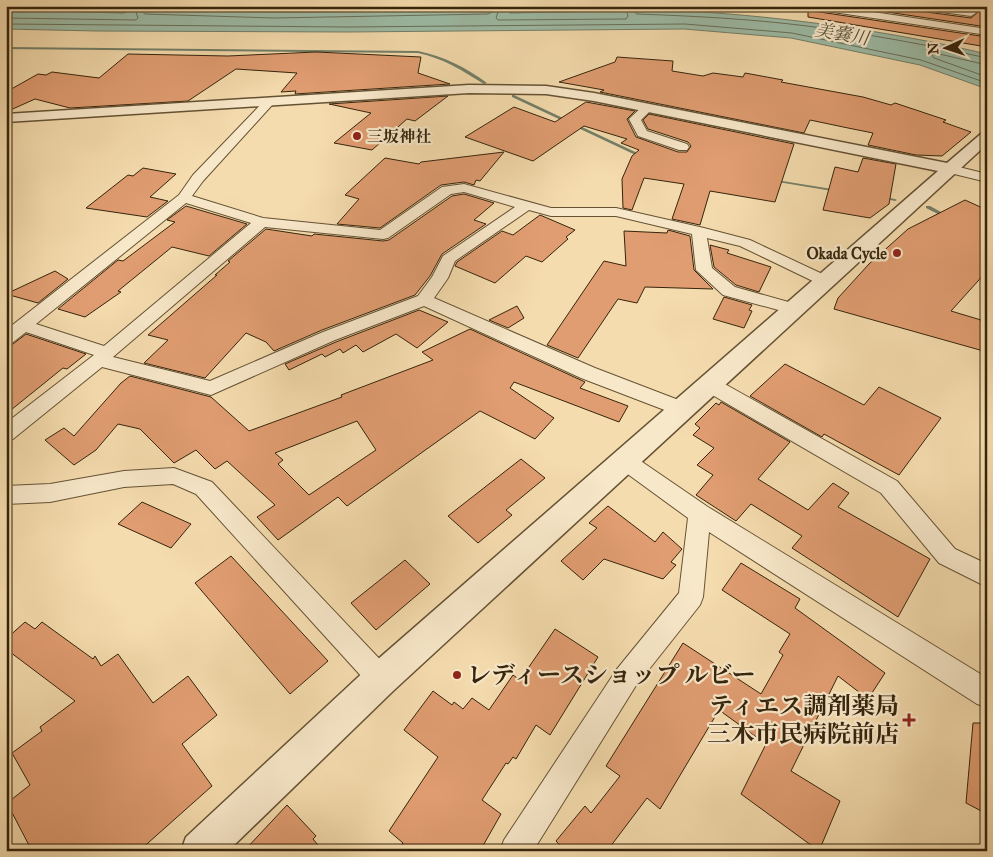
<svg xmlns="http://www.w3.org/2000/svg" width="993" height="857" viewBox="0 0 993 857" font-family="'IM FELL Great Primer','Noto Serif JP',serif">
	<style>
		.water { fill: #9dbca7; stroke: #737f69 }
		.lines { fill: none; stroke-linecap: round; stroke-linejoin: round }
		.shore { stroke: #69705a; stroke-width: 1 }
		.stream { fill: #737f69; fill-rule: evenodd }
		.building { fill: #e09d71; stroke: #35240c; fill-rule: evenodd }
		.minor-casing { stroke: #655234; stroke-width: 2 }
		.tertiary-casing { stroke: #655234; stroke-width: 3 }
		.minor { fill: #f8e8ca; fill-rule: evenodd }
		.tertiary { fill: #f8e8ca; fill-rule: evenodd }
		.poi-dot { fill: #8f2418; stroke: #f8e8ca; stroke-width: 2 }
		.labels { text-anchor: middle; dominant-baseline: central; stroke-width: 4.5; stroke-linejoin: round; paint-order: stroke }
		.far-poi-label { font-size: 16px; font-weight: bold; fill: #35240c; stroke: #f8e8ca; text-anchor: start }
		.far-water-label { font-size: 18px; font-style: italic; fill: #54523a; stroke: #f8e8ca }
		.near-poi-label { font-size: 24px; font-weight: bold; fill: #35240c; stroke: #f8e8ca; text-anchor: start }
	</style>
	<rect width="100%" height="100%" fill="#f5dcae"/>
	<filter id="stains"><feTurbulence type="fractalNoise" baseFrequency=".004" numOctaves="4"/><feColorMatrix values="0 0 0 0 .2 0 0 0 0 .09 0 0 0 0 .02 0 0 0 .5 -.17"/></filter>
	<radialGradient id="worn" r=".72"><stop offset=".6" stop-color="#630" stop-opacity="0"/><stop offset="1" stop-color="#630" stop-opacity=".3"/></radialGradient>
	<path class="water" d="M6 6C117 6 227 14 337 12 433 11 529 5 624 8 746 12 868 26 987 54V89L920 65 791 38 684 29 347 32 96 31 6 29Z"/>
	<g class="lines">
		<path class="shore" d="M140 6 141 11 145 14 274 18 488 14 492 12 494 6
			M500 6 496 18 498 20 626 19 628 16 625 6
			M507 6 510 13 615 11 618 6
			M632 6 633 11 637 14C694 16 751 19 807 26 868 34 928 45 987 58
			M6 10 124 13 127 11V6
			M6 18 136 20 138 18 134 6
			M6 24 347 27 685 24 792 33 921 60 987 83
			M987 65 935 53 932 55 934 58 987 77"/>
		<path class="stream" d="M6 47 418 51C443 56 467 68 487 83L484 84C463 71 443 58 418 53L6 49Z
			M512 95H514L646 157 642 158 512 97Z
			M770 179 838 190 840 191 838 192 772 181 770 180Z
			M879 196 895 199 897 200 895 201 881 198H879Z
			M926 206H930L950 217 946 218 926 208Z"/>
	</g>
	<path class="building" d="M847 6H913L919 11 971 18 978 12 964 6H987V27Z
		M808 8 813 11 987 37V47L808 17Z
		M316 52 421 57 418 73 450 84 295 94 296 91 281 92 297 73 236 69 188 101 70 108 35 99 6 112V92L38 74 46 75 52 72 99 78 128 54 228 56Z
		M617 57 673 61 672 71 703 76 713 73 743 77 745 73 783 80 781 82 863 97 891 105 895 103 946 120 943 122 971 132 942 156 916 155 868 145 873 133 848 128 810 120 804 133 600 92 604 90 559 82 615 62Z
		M448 96 415 121 407 119 372 150 334 143 371 113 329 104Z
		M586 102 635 111 627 119 636 137 678 152H687L691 146 688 142 648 129 643 120 649 114 794 144 775 202 710 191 700 225 672 219 684 184 644 178 632 210 623 208 622 179 632 156 639 150 621 143 627 139 584 126 533 161 465 137 514 107 555 122Z
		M504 152 480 181 476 180 474 185 464 182 441 185 380 228 337 224 359 199 345 195 385 158 419 164 421 162Z
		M863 158 896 164 889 204 870 218 823 210 835 167 858 172Z
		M143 168 176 174 150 197 168 201 147 217 86 208 128 175 133 176Z
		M464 194 494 203 474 220 486 224 442 254 430 276 415 295 322 330 274 351 266 342 246 333 205 378 144 363 168 340 148 335 217 275H215L230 262 228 261 266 229 312 236 314 234 383 241 389 240 452 196Z
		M965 200 987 210V271L951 311 981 320V322L987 324V352L834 309 838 298 869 264 908 229Z
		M186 206 247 224 209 256 172 247 118 291 121 292 85 317 58 309 118 260 123 261 175 222 167 220Z
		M540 215 575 230 566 237 568 239 542 262 526 256 495 283 455 266 457 262 502 231 513 235Z
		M668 230 690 236 694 270 713 289 645 287 637 303 618 299 578 358 547 345 604 261 626 266 624 231 667 233Z
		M710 245 729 250 727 253 771 267 759 292 736 285 714 267Z
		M55 271 68 279 38 303 6 294Z
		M724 297 752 305 749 310 752 311 744 328 713 319Z
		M517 306 524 318 508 328 489 320Z
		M419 310 448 322 417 348 396 334 363 352 356 345 343 353 340 349 325 357 322 354 289 370 285 364 336 342Z
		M470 329 585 382 580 388 628 406 619 422 514 382 510 388 554 418 535 439 480 411 347 506 338 497 278 540 257 517 275 505 227 461 215 469 196 450 174 463 140 429 118 424 96 450 74 465 45 440 64 428 74 436 121 383 130 376 211 397 249 431 342 397 341 395 433 360 422 352ZM357 421 376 450 309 495 278 464 283 460 275 453Z
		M26 334 86 354 67 369 63 368 6 414V347L13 344Z
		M785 364 864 405 879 387 941 418 899 475 824 434 822 437 750 396Z
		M721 402 790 442 758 479 808 510 833 483 849 493 838 507 930 559 898 617 792 548 802 536 751 504 736 521 696 495 713 475 697 465 714 448 693 435 700 428 695 424 716 403 719 405Z
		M521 459 545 478 506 510 512 515 478 543 448 516Z
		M142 502 191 524 171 548 118 524Z
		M608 506 655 542 663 532 682 549 671 562 676 565 663 579 604 559 583 580 561 561 597 528 589 523Z
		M231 556 328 661 290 694 195 583Z
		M405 560 430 584 376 630 351 603Z
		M741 563 800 599 795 608 885 673 868 699 838 676 791 771 840 801 819 851 741 794 766 744 719 710 660 809 647 798 607 851H565L556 841 585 806 591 813 620 776 606 766 683 643 761 694 783 655 779 652 790 634 722 590Z
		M25 622 35 629 42 622 93 659 95 656 101 666 118 654 153 703 188 676 217 715 182 744 212 786 139 851H32L7 803 30 785 12 753 42 731 40 727 75 701 6 649V639Z
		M555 629 598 657 550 735 536 725 516 759 513 757 508 764 506 763 482 800 501 814 480 851H398L403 843 389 831 438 757 404 730 433 691 452 705 454 702 463 709 472 698 489 710 513 675 520 680Z
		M973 723H987V814L966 803Z
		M287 805 316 836 313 839 323 851H244Z"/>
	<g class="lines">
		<defs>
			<path id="minor" d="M809 6H833L987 29V35L813 9Z
				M915 6C930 6 964 4 976 13L971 16 919 9Z
				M269 99 275 102 273 104 203 181 192 196 263 218 380 230 442 187 464 184 551 208H616L704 228 750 240 831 278 833 281 831 284H819L740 246 707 238 712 268 735 287 799 305 801 309 799 313 793 314 723 295 696 270 692 234 616 216H551L529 210 455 261 448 278 434 298 595 368 689 404 692 409 689 414 682 416 675 414 581 378 424 306 335 340 211 395 102 367 13 439 6 441V423L94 355 26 332 12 343 6 345V330L179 195 193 175 265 100ZM464 192 515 207 443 256 432 277 418 296 323 332 210 381 113 357 265 227 383 239 388 238 451 194ZM186 203 251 223 104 346 36 324Z
				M648 104 654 107 641 120 647 131 687 144 689 147 687 150H679L638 136 629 119 644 105Z
				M951 165 987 174V182L946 172 944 169Z
				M709 377 716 379 897 481 955 549 987 564V587L939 563 881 493 702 389 700 384 702 379Z
				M625 453 632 455 708 507 987 678V707L977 704 709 532 703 597 700 605 635 687 533 851H500L504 840 617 669 679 593 688 518 618 467 615 461 618 455Z
				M174 468 212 482 390 670 394 679 390 688 381 692 372 688 196 494 173 484 124 487 50 502 6 504V486L50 484 124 471Z"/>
			<path id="tertiary" d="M469 85 546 86 594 93 947 163 982 133 987 131V144L393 691 228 851H181L186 837 369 667 938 171 594 101 546 94 469 93 6 122V114Z"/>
		</defs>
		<use href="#minor" class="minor-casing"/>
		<use href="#tertiary" class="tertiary-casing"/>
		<use href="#minor" class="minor"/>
		<use href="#tertiary" class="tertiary"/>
	</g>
	<g class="poi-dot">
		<circle cx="357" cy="136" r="5"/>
		<circle cx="897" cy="253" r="5"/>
		<circle cx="457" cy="675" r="5"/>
		<path d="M906.5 712.5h5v5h5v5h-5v5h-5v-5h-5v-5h5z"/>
	</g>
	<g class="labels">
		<g class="far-poi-label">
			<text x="367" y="136">三坂神社</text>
			<text x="887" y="253" text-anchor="end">Okada Cycle</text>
		</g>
		<g class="far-water-label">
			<text transform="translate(842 34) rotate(10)">美嚢川</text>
		</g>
		<g class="near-poi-label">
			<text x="467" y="675">レディースショップ ルビー</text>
			<text x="899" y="706" text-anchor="end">ティエス調剤薬局<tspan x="899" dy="28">三木市民病院前店</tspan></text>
		</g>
	</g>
	<rect width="993" height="857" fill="none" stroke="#f5dcae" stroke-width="25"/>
	<rect x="8" y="8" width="978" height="842" fill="none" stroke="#35240c" stroke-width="2.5"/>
	<rect x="12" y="12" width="968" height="832" fill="none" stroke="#35240c"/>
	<g transform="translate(946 48) rotate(267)" stroke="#f8e8ca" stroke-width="4" paint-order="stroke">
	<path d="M0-4L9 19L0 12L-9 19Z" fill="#35240c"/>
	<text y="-8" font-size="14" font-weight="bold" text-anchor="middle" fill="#35240c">N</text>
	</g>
	<rect width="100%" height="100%" filter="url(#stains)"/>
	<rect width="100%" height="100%" fill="url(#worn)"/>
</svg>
